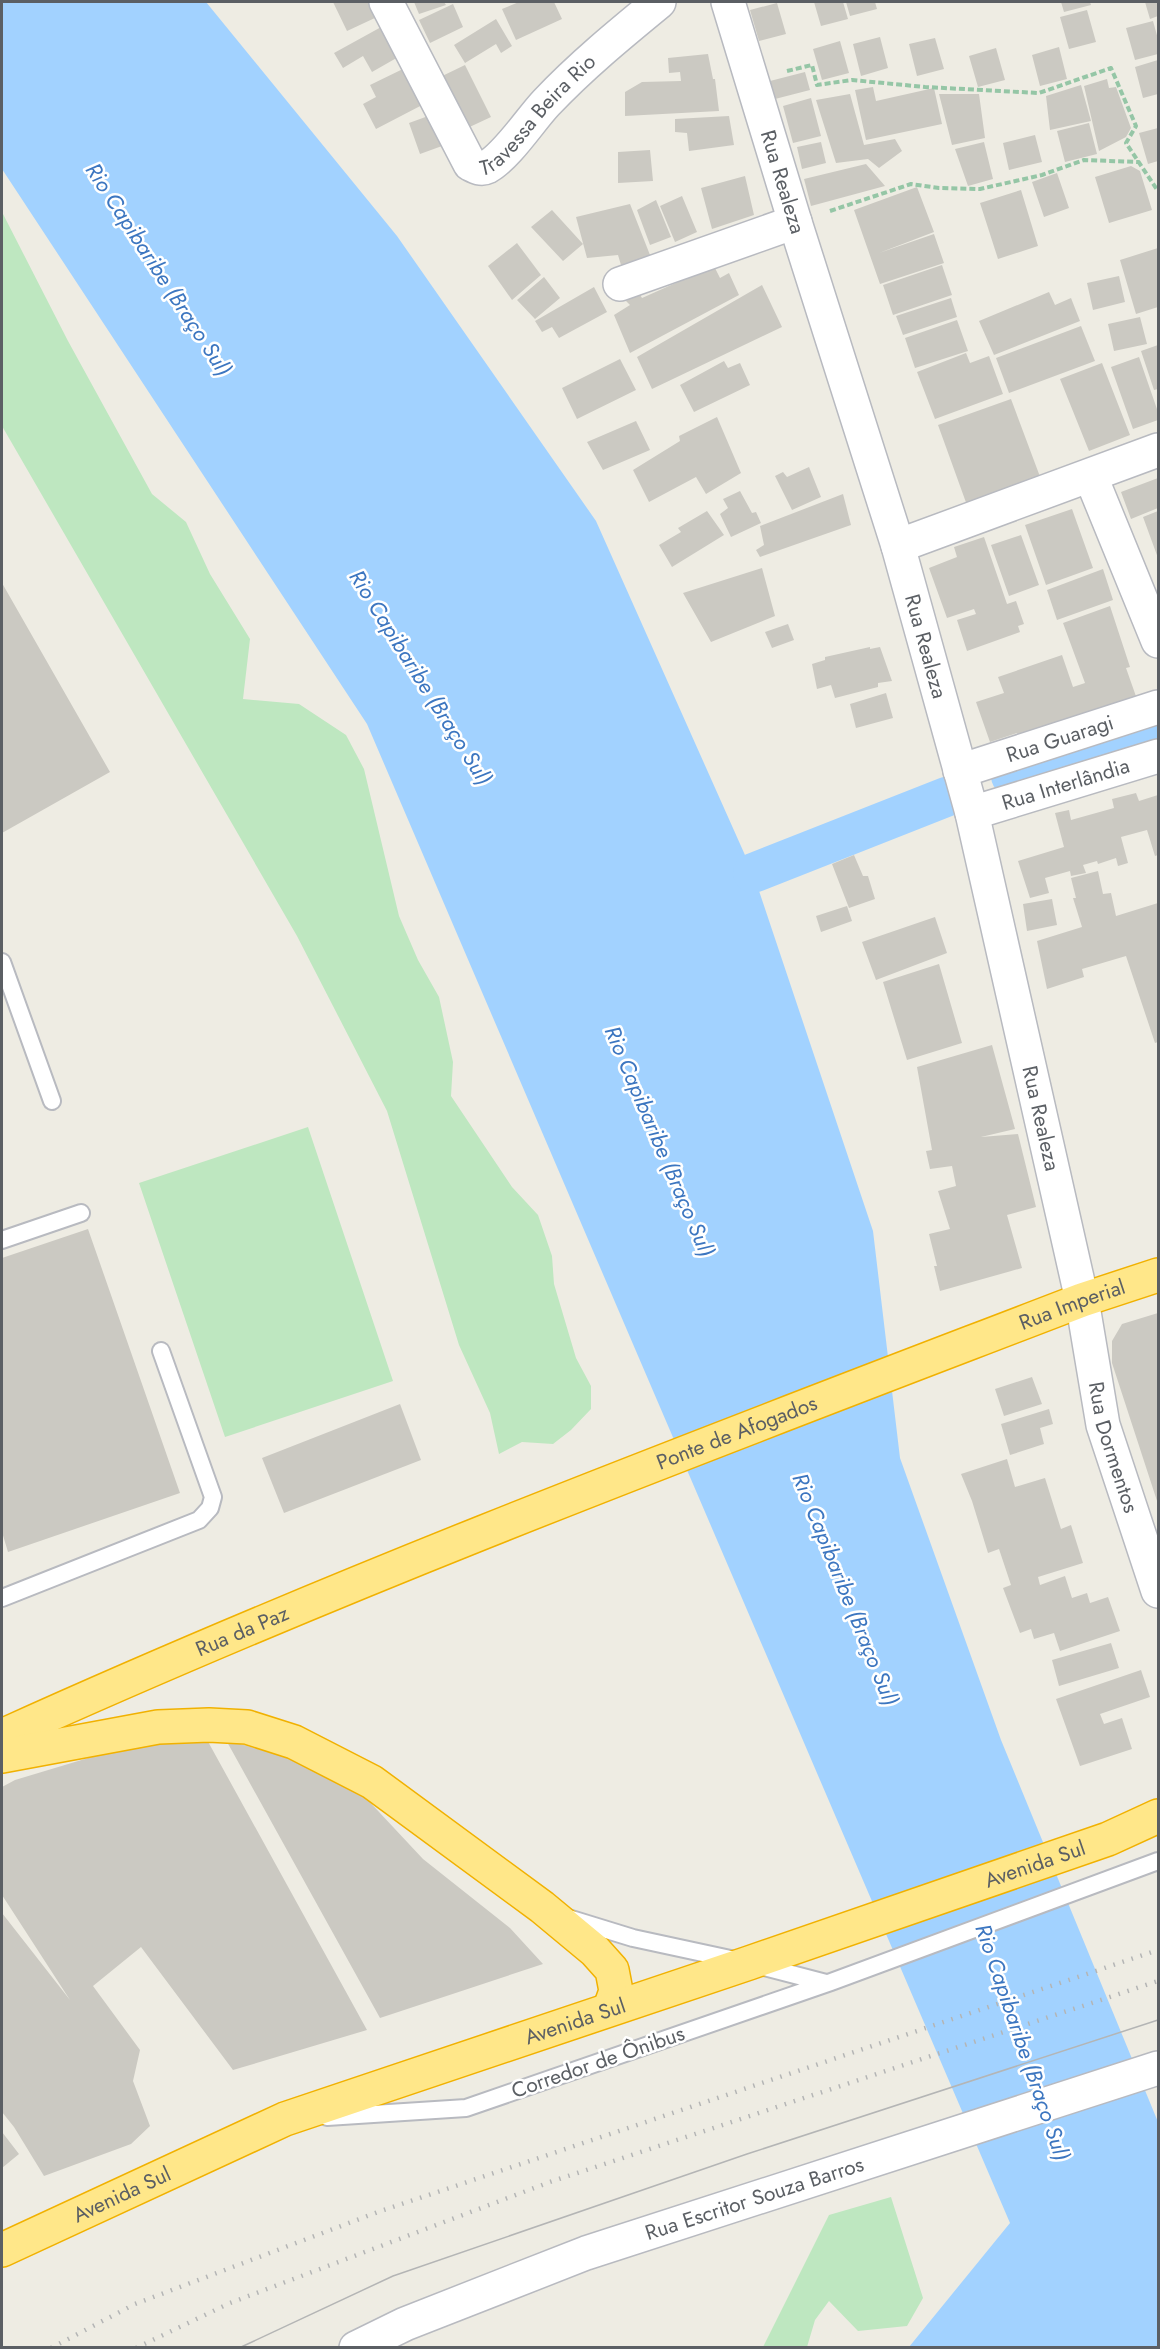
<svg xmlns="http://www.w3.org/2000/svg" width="1160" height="2349" viewBox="0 0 1160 2349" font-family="Jost,sans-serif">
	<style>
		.green { fill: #bee7c0 }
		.water { fill: #a2d2ff }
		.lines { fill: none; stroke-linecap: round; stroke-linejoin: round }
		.canal { stroke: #a2d2ff; stroke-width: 40 }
		.building { fill: #cbc9c2 }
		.lane-casing { stroke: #b8bac0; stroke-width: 20 }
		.street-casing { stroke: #b8bac0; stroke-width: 36 }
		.highway-casing { stroke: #f1b100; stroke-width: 36 }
		.path { stroke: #95c6a6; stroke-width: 4; stroke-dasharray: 6 3; stroke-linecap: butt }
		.lane { stroke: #fff; stroke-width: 16 }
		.street { stroke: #fff; stroke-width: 33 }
		.highway { stroke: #ffe789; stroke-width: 33 }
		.tram { stroke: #b4b5b5; stroke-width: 1.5 }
		.rail { stroke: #b4b5b5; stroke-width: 4.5; stroke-dasharray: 1.5 8; stroke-linecap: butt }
		.labels { text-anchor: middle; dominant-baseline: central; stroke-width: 5; stroke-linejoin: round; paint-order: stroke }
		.street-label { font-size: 21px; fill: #5b5f64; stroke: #fff }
		.water-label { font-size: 22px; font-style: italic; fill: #3c76c0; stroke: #fff }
	</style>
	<rect width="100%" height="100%" fill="#eeece3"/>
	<path class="green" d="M2 212 68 341 152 494 186 522 210 574 250 639 243 699 299 704 346 735 364 769 399 916 418 960 439 997 453 1062 451 1096 512 1187 538 1215 552 1256 554 1284 576 1358 591 1386V1409L571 1430 553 1444 522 1442 499 1454 490 1413 459 1345 387 1111 297 936 2 426Z
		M308 1127 393 1381 225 1437 139 1183Z
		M891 2197 923 2298 907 2326 858 2331 829 2301 815 2320 807 2347H763L829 2215Z"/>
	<path class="water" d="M2 2H206L397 236 596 521 753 873 873 1231 900 1458 1001 1740 1158 2122V2347H909L1010 2223 367 724 2 169Z"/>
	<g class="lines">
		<path class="canal" d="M1011 776 1158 728
			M753 873 946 797"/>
	</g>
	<path class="building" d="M333 2H370L377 17 347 31Z
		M414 2H444L446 5 419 14Z
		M519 2H554L562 19 516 40 502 9Z
		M814 2H843L848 19 821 26Z
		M846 2H875L877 9 850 16Z
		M1061 2H1090L1091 5 1064 12Z
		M1145 2H1158V16L1150 19Z
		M777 3 786 34 759 41 750 10Z
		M453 4 463 27 430 43 419 20Z
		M1087 10 1096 42 1069 49 1060 17Z
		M496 19 512 46 501 53 496 44 465 63 454 45Z
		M1153 21 1158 39V54L1135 60 1126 28Z
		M383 26 400 56 372 72 363 56 343 68 334 53Z
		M880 37 888 68 861 76 853 44Z
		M935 38 944 69 917 76 909 44Z
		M840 41 849 73 822 80 813 49Z
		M1059 47 1067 79 1040 86 1032 55Z
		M996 48 1005 80 978 87 969 56Z
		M708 54 713 79H715L719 111 625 116V92L642 82 681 81 680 72 669 73 668 58Z
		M1158 60V94L1143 98 1135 67Z
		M465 65 491 117 461 131 436 79Z
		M407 67 426 103 376 129 363 104 376 97 370 85Z
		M805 72 810 90 775 99 770 81Z
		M1107 79 1109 88 1116 87 1131 128 1126 137 1099 151 1084 86Z
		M1081 85 1091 121 1050 130 1046 96Z
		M873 87 876 101 934 88 942 124 866 140 855 90Z
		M850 94 864 145 895 139 902 151 879 168 868 159 836 163 816 100Z
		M939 94H979L985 138 952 145Z
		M811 98 821 136 793 143 783 106Z
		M431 115 442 146 420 154 409 123Z
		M729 116 734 145 689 151 687 133 675 132V119Z
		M1089 123 1097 154 1065 162 1057 131Z
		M1158 128V161L1148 164 1139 133Z
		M1035 135 1042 162 1009 170 1003 143Z
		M821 142 826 163 802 169 797 147Z
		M984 142 993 179 968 186 955 149Z
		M650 150 653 181 618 183V152Z
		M866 164 885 186 811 206 804 179Z
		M1131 166 1140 171 1152 210 1109 223 1095 177Z
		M1057 173 1069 208 1044 217 1032 182Z
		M745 176 754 215 712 229 701 188Z
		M917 187 934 232 879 253 934 234 944 263 880 284 854 210Z
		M1021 190 1038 246 998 259 980 203Z
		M682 196 697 232 675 242 660 206Z
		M656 200 671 237 650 245 637 210Z
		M630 204 650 255 621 265 618 255 587 258 576 217Z
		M552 210 583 244 563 261 531 227Z
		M517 243 541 275 512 300 488 266Z
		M1158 248V307L1136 314 1120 260Z
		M942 265 952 295 893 315 883 285Z
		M714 266 720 278 729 273 739 295 630 353 614 315 630 305 626 301 639 293 642 298Z
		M1119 276 1125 302 1093 310 1087 283Z
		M544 277 560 298 535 319 517 300Z
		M762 285 782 327 652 389 637 357Z
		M594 287 607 312 559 338 552 327 542 332 535 321Z
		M1049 292 1055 305 1071 298 1080 321 994 355 979 321Z
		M951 298 957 317 903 335 896 316Z
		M1140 317 1147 344 1114 351 1108 324Z
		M957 320 968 351 915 368 905 338Z
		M1081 326 1095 361 1009 393 996 358Z
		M1158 345V389L1154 390 1141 351Z
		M966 353 970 363 989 356 1003 394 935 419 917 372Z
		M1139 357 1158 412V420L1133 429 1111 367Z
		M620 359 636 390 577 419 562 388Z
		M724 361 728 368 740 363 750 385 694 412 680 385Z
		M1102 363 1130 435 1089 451 1060 379Z
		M1011 399 1042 482 968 508 938 425Z
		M717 417 741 473 706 494 696 477 649 502 633 470 680 441 679 436Z
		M636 421 650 450 603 470 587 442Z
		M809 467 821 497 792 510 775 476 783 472 787 477Z
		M1158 478V508L1131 519 1121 492Z
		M740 491 752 513 756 512 761 523 731 537 720 514 728 508 723 499Z
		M843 494 851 525 760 557 756 550 764 545 760 526Z
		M1072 509 1093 568 1046 585 1025 525Z
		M707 511 724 535 672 567 659 545 681 532 678 528Z
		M1158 511V558L1143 517Z
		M1021 535 1039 585 1009 596 991 545Z
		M984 537 1007 604 1016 601 1024 624 1018 626 1020 632 967 651 957 620 976 614 974 609 947 618 929 568 957 557 954 547Z
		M762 568 775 616 711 642 683 593Z
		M1103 569 1113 600 1057 620 1047 590Z
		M2 583 110 772 2 833Z
		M1110 606 1130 667 1126 668 1138 702 1020 742 1017 733 990 742 976 702 1004 693 998 677 1062 655 1073 687 1085 683 1063 623Z
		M788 624 794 640 772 648 765 632Z
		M870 647V649L880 647 892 681 878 683V687L835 698 831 685 817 689 812 664 825 660V657Z
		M886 693 893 718 856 728 850 704Z
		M1136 793 1139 801 1158 795V855L1155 856 1147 830 1121 837 1128 863 1118 866 1116 858 1098 864 1097 861 1083 865 1086 873 1071 876 1070 871 1045 878 1049 893 1030 898 1018 861 1064 847 1055 813 1069 810 1071 820 1114 808 1112 799Z
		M854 855 863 876H868L875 899 849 908 832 864Z
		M1098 871 1103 894 1111 893 1116 916 1158 903V1042L1155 1043 1126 956 1082 969 1084 977 1047 989 1037 941 1082 927 1073 898H1076L1071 878Z
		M1052 899 1057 925 1027 931 1023 904Z
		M847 906 852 921 821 932 816 916Z
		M935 917 947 953 876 980 862 942Z
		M939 964 962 1043 907 1060 883 982Z
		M992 1045 1015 1129 981 1137 1018 1134 1036 1207 1007 1215 1022 1268 940 1291 934 1266H937L929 1234 950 1229 938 1191 956 1186 952 1166 930 1169 926 1151 932 1150 917 1067Z
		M88 1229 180 1493 8 1552 2 1532V1258Z
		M1158 1313V1504L1112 1363V1341L1122 1324Z
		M1032 1377 1042 1404 1004 1416 995 1389Z
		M400 1404 421 1460 284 1513 262 1458Z
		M1049 1409 1053 1424 1040 1428 1044 1444 1010 1455 1001 1424Z
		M1007 1459 1015 1487 1045 1478 1061 1529 1071 1525 1083 1563 1038 1577 1040 1585 1065 1576 1072 1598 1087 1593 1090 1603 1108 1597 1120 1631 1060 1651 1054 1633 1034 1639 1031 1629 1020 1633 1003 1588 1011 1585 999 1549 988 1553 972 1501 961 1474Z
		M1111 1643 1119 1668 1059 1686 1052 1660Z
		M1141 1670 1150 1697 1100 1714 1104 1724 1122 1718 1132 1749 1080 1766 1056 1699Z
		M206 1738 367 2030 233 2070 141 1947 93 1986 140 2050 133 2081 150 2126 131 2144 44 2176 14 2127 2 2112V1913L70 2000 2 1895V1787L15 1780 138 1743Z
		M226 1740 293 1759 365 1797 423 1859 510 1928 543 1964 380 2018Z
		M2 2132 19 2154 2 2168Z"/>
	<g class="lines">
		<defs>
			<path id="lane" d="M2 962 52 1101
				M2 1240 81 1213
				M2 1598 199 1520 210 1508 213 1497 161 1351
				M568 1918 633 1938 749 1963 826 1983
				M327 2117 466 2108 831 1982 1158 1861"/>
			<g id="street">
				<path id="s1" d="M386 2 470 164C476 167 481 170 487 167 507 156 530 120 546 103 581 66 620 34 659 2"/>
				<path id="s2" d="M728 2 795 222 898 546 972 813 1082 1300 1103 1425 1158 1591"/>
				<path d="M620 284 795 222"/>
				<path d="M1091 477 1158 641"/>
				<path d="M898 546 1158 450"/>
				<path id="s3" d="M960 771 1158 707"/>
				<path id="s4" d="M972 813 1158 756"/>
				<path id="s5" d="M356 2348 405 2324 586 2253 1158 2068"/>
			</g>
			<g id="highway">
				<path id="s6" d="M2 1736C355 1576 720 1439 1082 1300L1158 1275"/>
				<path d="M2 1756 158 1727 209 1725 247 1727 294 1742 372 1782 542 1907 595 1951 612 1970 616 1991 610 2008"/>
				<path id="s7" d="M2 2250 285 2119 749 1963 1108 1839 1158 1816"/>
			</g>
		</defs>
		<use href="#lane" class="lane-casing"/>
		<use href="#street" class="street-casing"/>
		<use href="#highway" class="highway-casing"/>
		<path class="path" d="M787 71 812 65 817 85 852 80 925 87 1039 93 1111 68 1136 126 1126 143 1158 191
			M830 211 911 184 939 188 980 189 1042 175 1084 160 1139 162"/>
		<use href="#lane" class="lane"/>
		<use href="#street" class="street"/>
		<use href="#highway" class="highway"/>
		<path class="tram" d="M239 2348 393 2276 747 2154 1158 2020"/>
		<path class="rail" d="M51 2348 135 2304 378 2212 1158 1950
			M136 2348 230 2303 550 2182 1158 1981"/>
	</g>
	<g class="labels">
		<g class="street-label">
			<text stroke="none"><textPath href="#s1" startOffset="273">Travessa Beira Rio</textPath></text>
			<text stroke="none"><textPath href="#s2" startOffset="188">Rua Realeza</textPath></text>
			<text stroke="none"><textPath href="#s2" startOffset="674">Rua Realeza</textPath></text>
			<text stroke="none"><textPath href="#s3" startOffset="105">Rua Guaragi</textPath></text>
			<text stroke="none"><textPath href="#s4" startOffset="98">Rua Interlândia</textPath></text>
			<text stroke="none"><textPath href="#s2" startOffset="1160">Rua Realeza</textPath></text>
			<text stroke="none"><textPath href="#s6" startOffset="1154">Rua Imperial</textPath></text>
			<text stroke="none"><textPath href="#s6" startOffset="795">Ponte de Afogados</textPath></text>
			<text stroke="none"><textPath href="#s2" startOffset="1497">Rua Dormentos</textPath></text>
			<text stroke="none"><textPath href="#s6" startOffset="262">Rua da Paz</textPath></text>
			<text stroke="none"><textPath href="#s7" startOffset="1104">Avenida Sul</textPath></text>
			<text stroke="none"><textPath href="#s7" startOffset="618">Avenida Sul</textPath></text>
			<text transform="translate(598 2062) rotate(-19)">Corredor de Ônibus</text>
			<text stroke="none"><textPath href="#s7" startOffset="132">Avenida Sul</textPath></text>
			<text stroke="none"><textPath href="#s5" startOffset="426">Rua Escritor Souza Barros</textPath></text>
		</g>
		<g class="water-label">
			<text transform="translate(159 269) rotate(57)">Rio Capibaribe (Braço Sul)</text>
			<text transform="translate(421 677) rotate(58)">Rio Capibaribe (Braço Sul)</text>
			<text transform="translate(660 1141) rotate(67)">Rio Capibaribe (Braço Sul)</text>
			<text transform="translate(846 1589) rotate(68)">Rio Capibaribe (Braço Sul)</text>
			<text transform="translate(1023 2042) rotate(71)">Rio Capibaribe (Braço Sul)</text>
		</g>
	</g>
	<rect width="1160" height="2349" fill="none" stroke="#5b5f64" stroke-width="6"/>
</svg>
